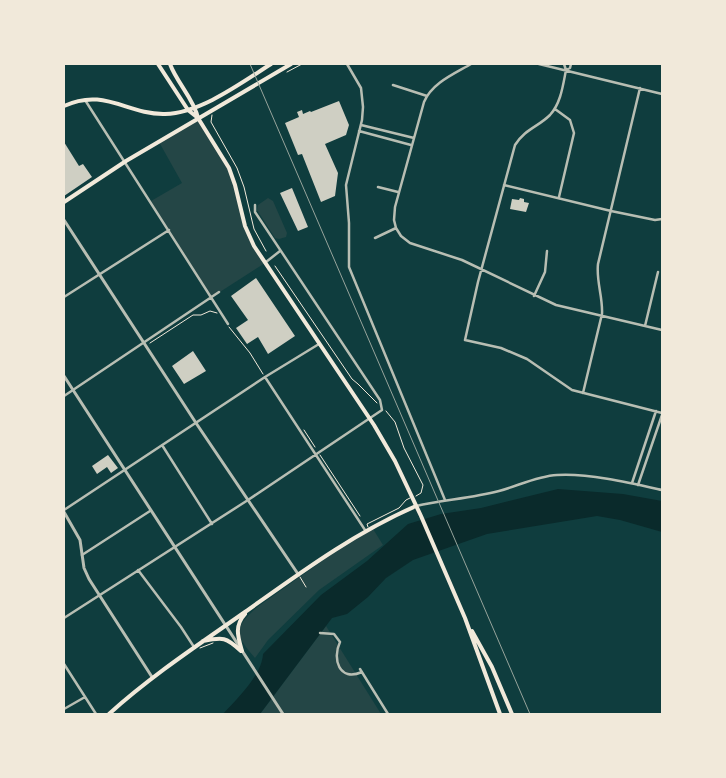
<svg xmlns="http://www.w3.org/2000/svg" width="726" height="778" viewBox="0 0 726 778" font-family="Mulish,sans-serif">
	<style>
		.green { fill: #244646 }
		.water { fill: #0a2a2b }
		.building { fill: #cfcfc3 }
		.lines { fill: none; stroke-linecap: round; stroke-linejoin: round }
		.path { stroke: #f1e9da; stroke-width: 1 }
		.minor { stroke: #b8beb3; stroke-width: 2.5 }
		.tertiary { stroke: #b8beb3; stroke-width: 3 }
		.primary { stroke: #f1e9da; stroke-width: 4 }
		.rail { stroke: #97a49c; stroke-width: 1 }
	</style>
	<rect width="100%" height="100%" fill="#0f3d3e"/>
	<path class="green" d="M198 118 230 171 248 235 265 263 212 297 151 201 182 183 159 142Z
		M268 198 273 201 287 233 286 237 279 239 275 238 257 210 258 205Z
		M373 529 383 545 319 590 268 640 255 658C235 635 233 629 256 608L332 554Z
		M326 626 381 714H260Z"/>
	<path class="water" d="M558 489 623 494 662 501V532L620 520 597 516 487 534 413 560 386 578 368 597 347 614 332 618 260 714H223C237 699 262 675 263 654L321 595 367 561 408 524 441 514 481 508Z"/>
	<path class="building" d="M339 101 349 125 346 135 325 144 338 173 335 196 321 202 302 154 298 155 285 123 299 117 297 112 302 110 303 114 310 111 311 112Z
		M64 142 79 166 83 164 92 177 64 196Z
		M292 188 308 227 298 231 280 193Z
		M520 198 524 199V202L529 203 526 212 510 209 512 199 519 200Z
		M256 278 295 336 268 354 258 337 247 344 236 328 248 320 231 296Z
		M193 351 206 371 184 384 172 366Z
		M108 455 118 468 111 473 107 467 97 474 92 466Z"/>
	<g class="lines">
		<path class="path" d="M287 72 302 64
			M212 115 211 122 237 168 244 187 254 229 266 251
			M275 266 352 379 358 384 377 403
			M229 327 250 353 263 374
			M150 343 193 315H201L210 311 217 313
			M386 411 395 422 404 448 423 485 421 493 416 496
			M304 430 315 447
			M320 455 360 516
			M368 527 367 524 399 508 406 500 410 498
			M300 577 306 587
			M200 648 213 643"/>
		<path class="minor" d="M347 64 361 88 363 107 362 120 346 185 349 223V267L445 500
			M471 64C454 74 432 83 424 102L395 207 394 220 396 228 401 236 410 243 462 260 556 305 662 330
			M539 64 662 94
			M564 64 566 70
			M571 64 570 68 566 70C563 85 561 103 550 115 538 127 525 129 515 145L478 282 465 340 501 348 527 359 572 390 662 413
			M393 85 427 96
			M85 100 228 324
			M555 109 570 120 574 133 559 197
			M361 125 414 138
			M359 131 411 145
			M504 185 611 211 655 220 662 219
			M378 187 398 192
			M375 238 396 228
			M266 262 280 251
			M534 296 545 272 547 251
			M64 297 169 230
			M645 326 658 272
			M265 377 365 530
			M583 393 602 314C603 297 596 281 598 264L640 88
			M64 396 219 292
			M162 445 212 524
			M632 483 656 411
			M638 485 662 415
			M416 506C443 500 472 498 499 491 518 486 537 476 557 475 589 473 631 483 662 490
			M64 510 265 377 319 344
			M82 555 150 511
			M138 570 181 627 194 647
			M64 618 248 500 382 410 380 400 255 212V205
			M320 633 334 634 340 642C332 659 339 682 362 672
			M64 664 96 714
			M360 669 388 714
			M64 709 85 697"/>
		<path class="tertiary" d="M64 220 196 423 298 574
			M64 376 283 714
			M64 512 80 540 84 568 89 579 152 677"/>
		<path class="primary" d="M158 64 188 110 198 118 229 168 235 185 245 226 254 246 374 425 395 461 421 516 465 618 500 714
			M170 64C177 83 194 99 198 118
			M64 106C105 87 127 115 165 114 201 113 241 83 271 64
			M64 202 126 161 291 64
			M472 631 492 667 512 714
			M203 641C223 637 226 637 241 651
			M242 651C238 637 234 626 245 614
			M109 714C151 676 198 645 245 612 300 573 354 533 416 506"/>
		<path class="rail" d="M250 64 530 714"/>
	</g>
	<rect width="726" height="778" fill="none" stroke="#f1e9da" stroke-width="130"/>
</svg>
